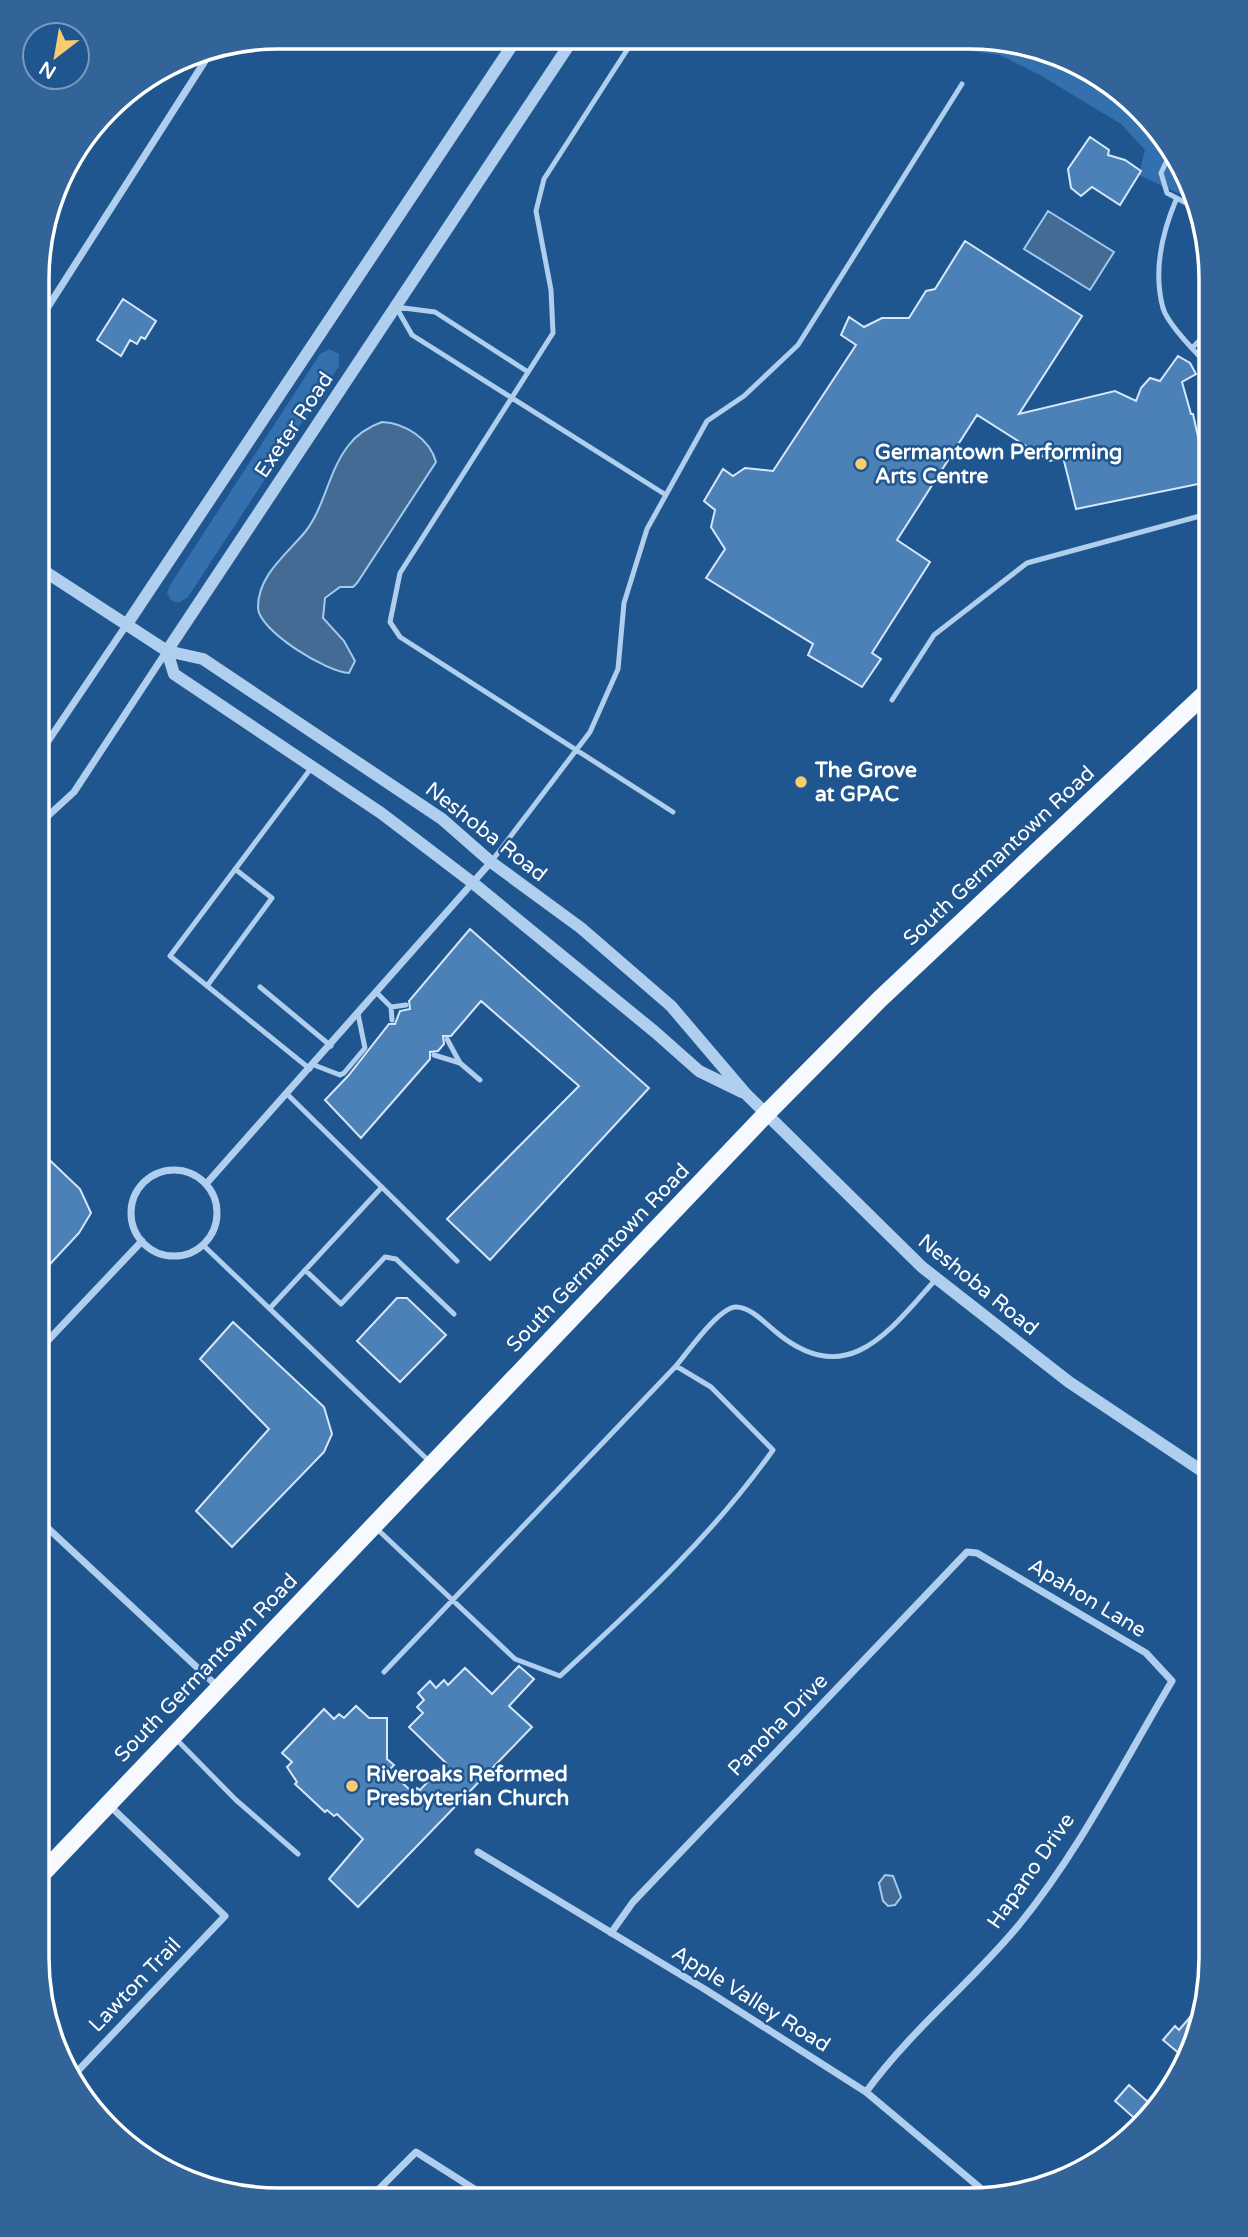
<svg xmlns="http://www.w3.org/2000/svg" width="1248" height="2237" viewBox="0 0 1248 2237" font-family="'Varela Round',sans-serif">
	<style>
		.green { fill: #3370ad }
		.water { fill: #446b94; stroke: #a3caee; stroke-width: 2 }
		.building { fill: #4c81b8; stroke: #d5e7f9; stroke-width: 2 }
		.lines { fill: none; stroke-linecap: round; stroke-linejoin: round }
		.service { stroke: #b0ceed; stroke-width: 5 }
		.minor { stroke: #b0ceed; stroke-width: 7 }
		.tertiary { stroke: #b0ceed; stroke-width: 12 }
		.primary { stroke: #f6faff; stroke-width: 18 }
		.poi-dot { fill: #facc70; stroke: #205690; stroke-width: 2.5 }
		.labels { text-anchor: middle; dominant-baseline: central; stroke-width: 5; stroke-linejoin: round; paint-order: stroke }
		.street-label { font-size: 21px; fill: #fff; stroke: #205690 }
		.poi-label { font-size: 21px; font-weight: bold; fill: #fff; stroke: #205690; text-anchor: start }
		.rim { fill: none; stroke: #fff; stroke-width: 3.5 }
	</style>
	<rect width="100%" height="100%" fill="#205690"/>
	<path class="green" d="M955 41H1016L1128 97 1199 203 1139 175 1145 150 1121 124 1040 75 1000 55 970 51Z
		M329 349 339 354V366L188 597 178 603 171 600 167 593 170 585 320 354Z"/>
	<path class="water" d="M1048 211 1114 252 1090 290 1024 249Z
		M382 422C405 423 430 439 436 462L357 583 353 587H340L325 598 323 618 344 641 355 661 349 673C328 673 257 630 258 607 258 575 287 554 305 532 325 507 328 472 348 446 357 434 368 427 382 422Z
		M885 1875 893 1876 901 1897 895 1905 888 1906 883 1901 879 1883Z"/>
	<path class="building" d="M1090 137 1109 150 1108 155 1125 160 1141 171 1120 205 1092 187 1081 196 1071 188 1068 169Z
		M965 241 1082 316 1019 414 1115 391 1136 401 1141 388 1150 378 1160 381 1178 356 1190 363 1196 374 1182 382 1191 414H1193L1208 482 1076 509 1063 457 1050 461 977 415 897 540 930 562 872 653 881 659 862 687 808 655 813 644 706 578 725 549 711 527 715 510 704 501 723 469 733 476 745 468 773 471 856 345 841 335 849 317 864 327 882 318H909L926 291 935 289Z
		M123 299 156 321 145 339 141 337 137 344 130 340 121 356 97 340Z
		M470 929 649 1088 490 1260 447 1219 579 1086 481 1001 451 1036H443L444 1044 438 1051 430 1052V1059L361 1138 325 1100 348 1076 389 1024H395L400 1011 410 1009 409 1001Z
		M38 1149 80 1189 91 1213 79 1233 38 1277Z
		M397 1298H407L446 1335 400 1382 357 1341Z
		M233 1322 324 1407 332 1434 324 1452 232 1547 196 1511 269 1429 200 1359Z
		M519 1666 534 1679 509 1706 532 1727 358 1907 329 1879 363 1839 337 1814 334 1816 327 1810 325 1812 295 1784 297 1782 287 1767 292 1762 282 1753 324 1709 334 1719 339 1714 344 1718 356 1706 369 1718H387V1759L394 1765 389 1770 413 1793 417 1788 420 1790 446 1763 409 1727 423 1713 417 1707 424 1700 418 1693 430 1681 436 1688 444 1680 448 1685 465 1668 492 1694Z
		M1204 2001 1193 2050 1187 2060 1163 2040 1175 2026 1179 2030Z
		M1129 2085 1157 2110 1142 2125 1115 2101Z"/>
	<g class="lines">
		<path class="service" d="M634 39 544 179 536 211 551 290 553 333 400 573 390 622 400 637 673 812
			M1169 156 1161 173 1167 193 1186 203 1198 200
			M1176 200C1162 233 1153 271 1163 308 1167 323 1199 356 1211 368
			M1206 248 1202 268 1211 293
			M396 307 412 335 666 495
			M396 307 435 312 528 372
			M1193 347 1211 329
			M892 700 934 635 1027 563 1211 513
			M491 862 590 732 618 669 624 603 647 529 707 421 744 396 798 345 962 84
			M207 986 272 898 235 869
			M260 987 331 1046
			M377 993 391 1007
			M392 1020 391 1007 406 1005
			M434 1055 460 1063 447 1039
			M460 1063 480 1080
			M314 1065 340 1075 344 1073 365 1048 358 1014
			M310 1069 170 956 312 767
			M287 1094 457 1261
			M203 1245 430 1462
			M305 1270 341 1304 385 1257 396 1259 454 1314
			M271 1307 382 1187
			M676 1366C688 1352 719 1307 736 1307 751 1307 766 1324 776 1332 848 1392 890 1330 937 1278
			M376 1528 515 1659 560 1676C637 1605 712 1536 773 1450L711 1387 676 1366 384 1672
			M175 1738 236 1800 298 1854"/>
		<path class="minor" d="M39 321 212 50
			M38 756 127 624
			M38 825 74 792 166 652
			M131 1213a43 43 0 1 1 86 0a43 43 0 1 1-86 0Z
			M206 1184 491 862
			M37 1352 142 1241
			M37 1518 218 1687
			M478 1852 706 1990 866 2092 991 2197
			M611 1933 633 1902 967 1552 977 1553 1146 1653 1172 1681C1123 1763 1079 1852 1018 1926 970 1984 910 2031 866 2092
			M71 2078 225 1916 109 1805
			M370 2198 416 2152 490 2199"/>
		<path class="tertiary" d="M38 567 167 651 203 659 442 819 491 862 581 928 671 1006 745 1093 922 1267 1069 1382 1211 1477
			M127 624 517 38
			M167 651 174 674 381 813 473 883 655 1032 699 1071 742 1092
			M167 651 573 39"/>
		<path class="primary" d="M37 1879 766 1114 880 999 1211 688"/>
	</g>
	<g class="poi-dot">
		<circle cx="861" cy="464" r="7"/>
		<circle cx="801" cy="782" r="7"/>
		<circle cx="352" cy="1786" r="7"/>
	</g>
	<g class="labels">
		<g class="street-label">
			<text transform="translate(294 425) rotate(-56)">Exeter Road</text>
			<text transform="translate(486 832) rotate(38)">Neshoba Road</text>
			<text transform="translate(999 856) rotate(-43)">South Germantown Road</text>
			<text transform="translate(598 1258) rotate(-46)">South Germantown Road</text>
			<text transform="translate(978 1285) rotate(39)">Neshoba Road</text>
			<text transform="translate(1087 1598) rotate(31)">Apahon Lane</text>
			<text transform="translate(206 1668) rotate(-46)">South Germantown Road</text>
			<text transform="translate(778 1725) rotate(-46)">Panoha Drive</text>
			<text transform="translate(1031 1871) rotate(-55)">Hapano Drive</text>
			<text transform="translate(135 1985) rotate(-46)">Lawton Trail</text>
			<text transform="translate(751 1999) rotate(32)">Apple Valley Road</text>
		</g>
		<g class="poi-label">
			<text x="875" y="452">Germantown Performing<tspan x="875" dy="24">Arts Centre</tspan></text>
			<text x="815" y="770">The Grove<tspan x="815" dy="24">at GPAC</tspan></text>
			<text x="366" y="1774">Riveroaks Reformed<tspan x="366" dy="24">Presbyterian Church</tspan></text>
		</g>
	</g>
	<path d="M0 0H1248V2237H0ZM279 49H969A230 230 0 0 1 1199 279V1958A230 230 0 0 1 969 2188H279A230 230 0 0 1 49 1958V279A230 230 0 0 1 279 49Z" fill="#326499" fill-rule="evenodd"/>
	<path class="rim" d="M279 49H969A230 230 0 0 1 1199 279V1958A230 230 0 0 1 969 2188H279A230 230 0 0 1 49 1958V279A230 230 0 0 1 279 49Z"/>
	<g transform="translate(56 56) rotate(211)"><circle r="33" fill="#205690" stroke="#799abc" stroke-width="2"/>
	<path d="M0-5L12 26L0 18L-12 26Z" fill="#facc70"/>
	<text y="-10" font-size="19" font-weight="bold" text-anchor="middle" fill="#ffffff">N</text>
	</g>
</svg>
